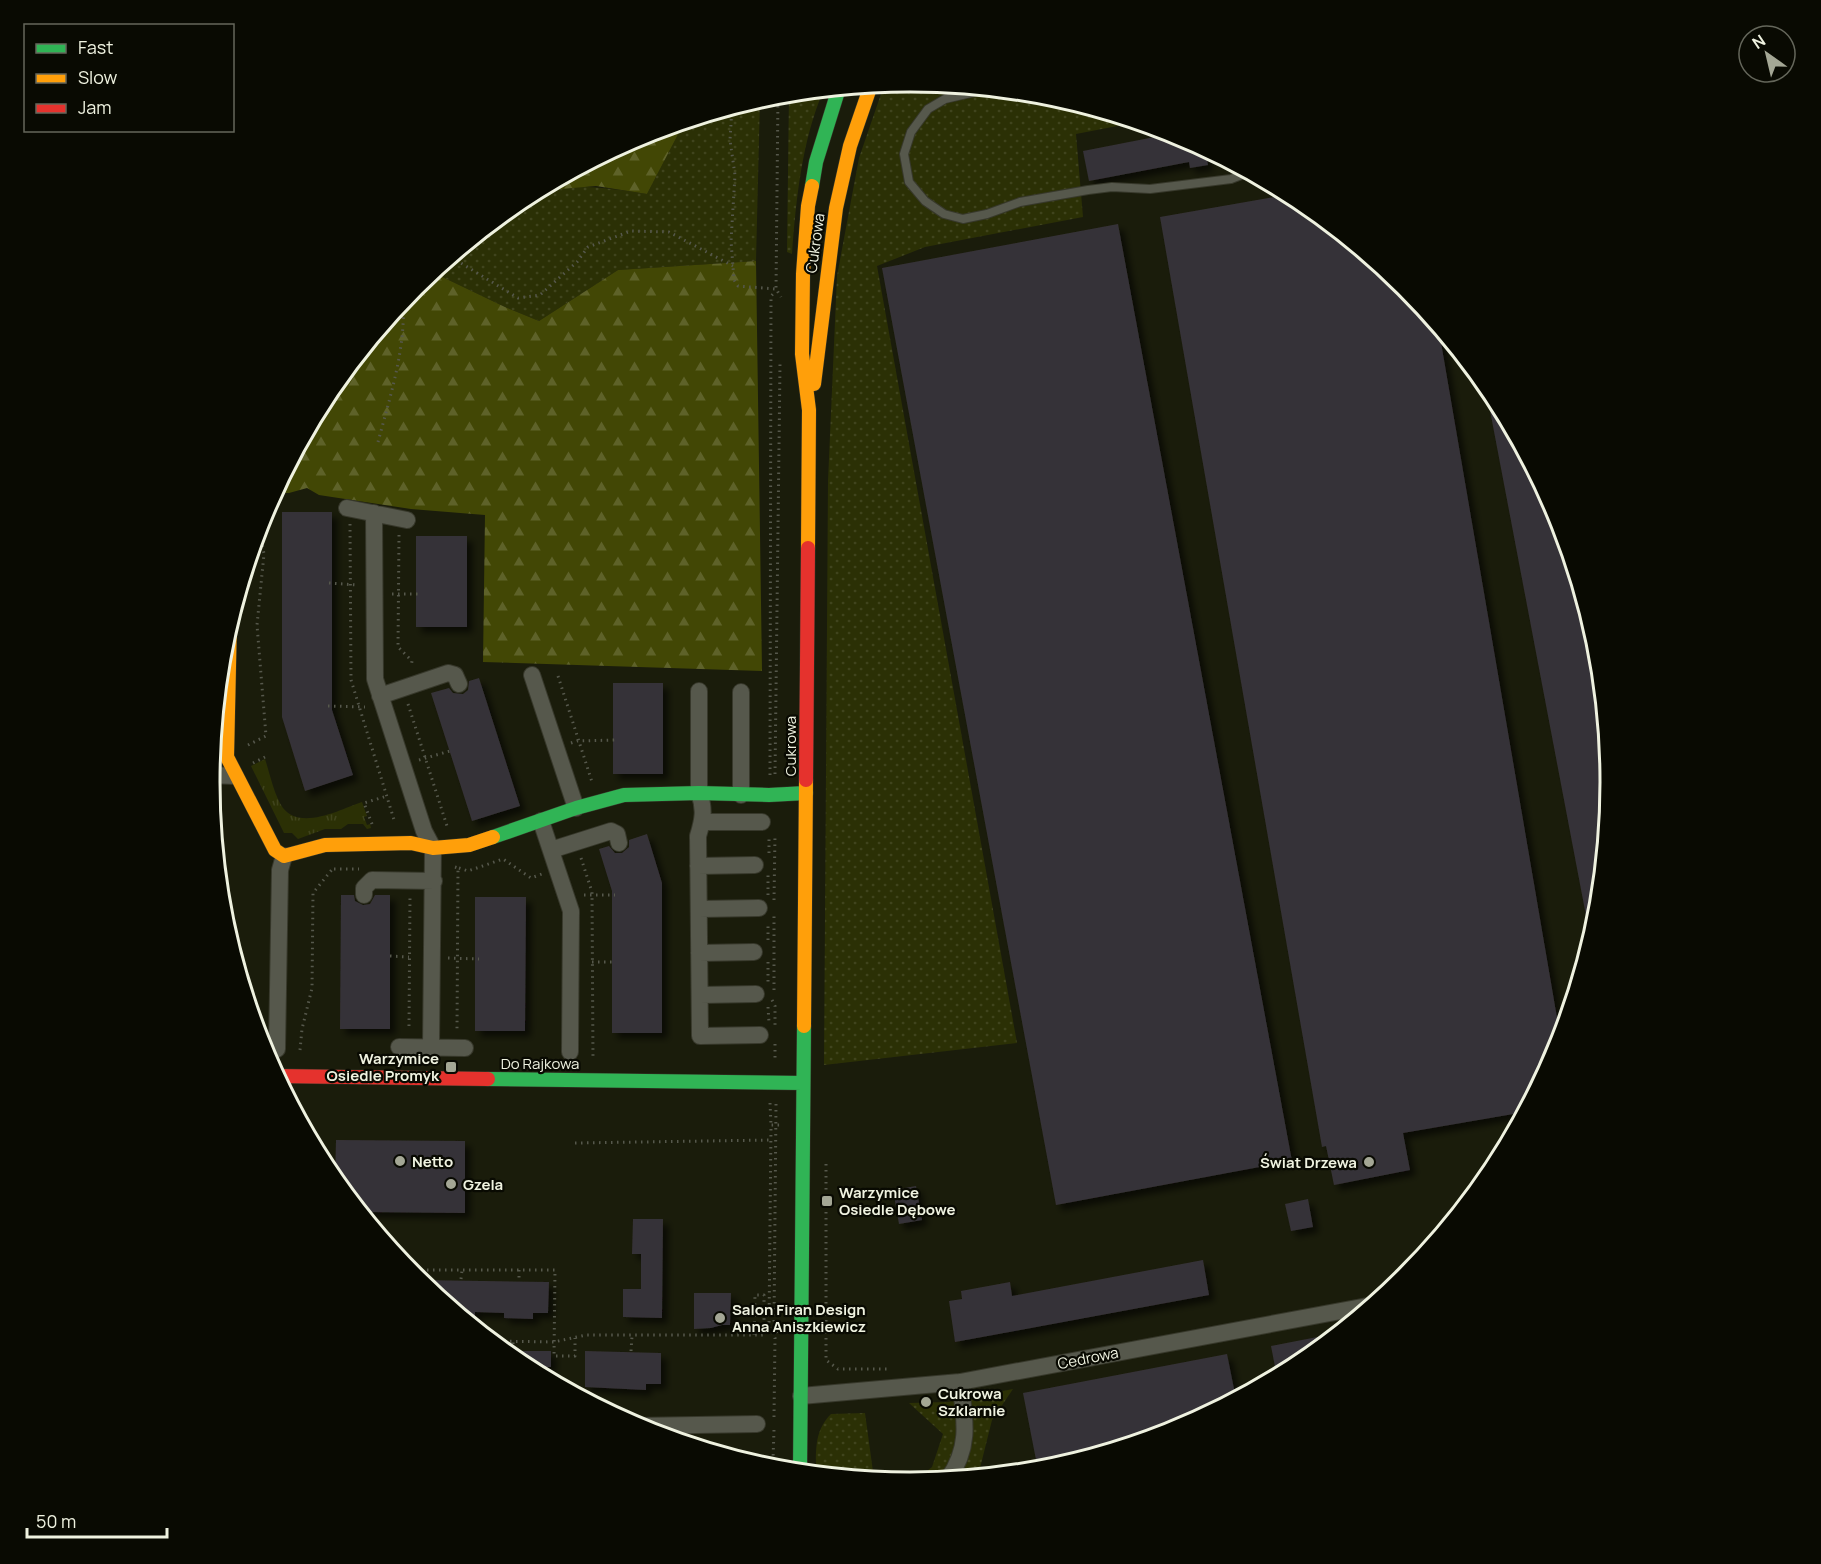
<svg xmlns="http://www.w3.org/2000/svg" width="1821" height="1564" viewBox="0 0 1821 1564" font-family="Manrope,sans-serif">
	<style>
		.grass { fill: url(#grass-dots) }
		.forest { fill: url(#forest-firs) }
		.park { fill: url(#park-tufts) }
		.building { fill: #363237; filter: url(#shadow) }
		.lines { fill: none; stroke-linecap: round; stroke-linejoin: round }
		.lane-casing { stroke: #37382b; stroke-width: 10 }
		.street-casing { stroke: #37382b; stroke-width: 18 }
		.fast-casing { stroke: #37382b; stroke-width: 15 }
		.slow-casing { stroke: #37382b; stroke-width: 15 }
		.jam-casing { stroke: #37382b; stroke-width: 15 }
		.path { stroke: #56584c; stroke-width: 3; stroke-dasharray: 1.5 4.5; stroke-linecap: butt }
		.lane { stroke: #56584c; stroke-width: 8 }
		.street { stroke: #56584c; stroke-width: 16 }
		.fast { stroke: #30b455; stroke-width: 14 }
		.slow { stroke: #ff9f0a; stroke-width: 14 }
		.jam { stroke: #e5322d; stroke-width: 14 }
		.poi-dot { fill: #a4a795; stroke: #090a02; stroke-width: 2 }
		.labels { text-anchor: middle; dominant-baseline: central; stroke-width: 4.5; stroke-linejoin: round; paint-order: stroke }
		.street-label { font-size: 15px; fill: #eff2e0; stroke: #090a02 }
		.poi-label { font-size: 15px; font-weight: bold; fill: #eff2e0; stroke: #090a02; text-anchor: start }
		.rim { fill: none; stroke: #eff2e0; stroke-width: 3 }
	</style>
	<defs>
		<pattern id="grass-dots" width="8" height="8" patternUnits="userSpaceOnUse" patternTransform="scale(1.5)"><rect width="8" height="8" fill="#2b3005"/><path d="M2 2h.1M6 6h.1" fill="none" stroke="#40441d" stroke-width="1.8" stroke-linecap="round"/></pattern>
		<pattern id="forest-firs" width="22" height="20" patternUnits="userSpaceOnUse" patternTransform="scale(1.5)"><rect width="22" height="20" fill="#424705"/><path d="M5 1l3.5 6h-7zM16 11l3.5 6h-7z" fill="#5e6229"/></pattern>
		<pattern id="park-tufts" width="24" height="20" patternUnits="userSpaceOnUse" patternTransform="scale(1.5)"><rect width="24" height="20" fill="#2b3005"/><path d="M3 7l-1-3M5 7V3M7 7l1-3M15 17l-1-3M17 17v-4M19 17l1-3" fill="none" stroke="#40441d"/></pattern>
		<filter id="shadow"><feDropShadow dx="5.5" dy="5.5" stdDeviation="3" flood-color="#0009"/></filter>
	</defs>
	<rect width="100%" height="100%" fill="#1a1c0b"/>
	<path class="grass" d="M911 81 1048 95 1138 122 1076 134 1083 217 925 247 877 266 1017 1043 824 1065 828 481 837 276 859 158 881 94 886 83Z
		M824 89C802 140 796 199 792 254L787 252 789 93Z
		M760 99 756 261 618 270 539 321 505 307 432 272 521 199C558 179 608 188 647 194L685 121Z
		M1013 1389 992 1420 978 1476 912 1483 932 1467 943 1434 909 1403 948 1402Z
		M865 1413 874 1479 816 1474C816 1451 814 1431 831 1414Z"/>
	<path class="forest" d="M685 121 647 194 596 186 537 191 643 134Z
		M756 261 762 671 483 662 485 515 411 509 319 495 307 488 289 493H274L328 392 415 286 432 272 505 307 539 321 618 270Z"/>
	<path class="park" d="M265 759C270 774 274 795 283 808 301 831 341 809 362 802L367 816 364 817 367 825 370 824 371 828 367 829 363 824H348L341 829H325L298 839 292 833H284L251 766Z"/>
	<path class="building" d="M1175 133 1192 141 1194 153 1205 150 1208 165 1190 168 1189 162 1089 181 1083 151Z
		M1291 194 1300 199 1406 287 1438 325 1561 1041 1558 1051 1525 1112 1403 1133 1410 1170 1334 1185 1326 1146 1322 1147 1160 217Z
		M1118 224 1292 1161 1056 1205 882 268Z
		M1485 384 1494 393 1558 514 1598 646 1611 782 1598 919 1591 942Z
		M282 512H332V710L353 775 305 791 282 717Z
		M416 536H467V627H416Z
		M479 678 520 806 472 821 431 693 449 688 453 693 463 694 468 690 469 681Z
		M613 683H663V774H613Z
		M647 834 662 883V1033H612V891L599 849 609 846 615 853H622L629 847V840Z
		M341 895H354L355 901 363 905 370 904 375 895H390V1029H340Z
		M475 897H526L525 1031H475Z
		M336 1140 465 1141V1213L361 1212 335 1180Z
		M916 1186 922 1220 899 1224 893 1190Z
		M1308 1199 1313 1227 1291 1231 1285 1204Z
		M633 1219H663L662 1318 623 1317V1289H641V1254H632Z
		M1203 1260 1209 1295 955 1342 949 1301 962 1299 961 1291 1010 1282 1012 1296Z
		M418 1280 549 1282 548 1313H533V1319L504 1318V1313L475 1312V1318H464Z
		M694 1293H731L730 1325H722L711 1328 694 1329Z
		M1338 1333 1300 1365 1277 1377 1271 1346Z
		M504 1351H551V1367H542V1376L521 1365Z
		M585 1351 661 1353V1384H646V1390L585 1387Z
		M1227 1354 1236 1399 1178 1430 1047 1470H1038L1023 1393Z"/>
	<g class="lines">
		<defs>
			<path id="lane" d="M988 89 945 99 928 109 911 132 904 154 909 182 925 201 944 214 963 219 987 214 1020 202 1088 190 1112 187 1150 189 1231 179 1249 172
				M287 1077V1095"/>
			<path id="street" d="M347 508 407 520
				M374 513 375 679 424 831 433 848 431 1047
				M532 675 576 808
				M699 691V793C705 809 703 820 698 836L700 1036 760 1035
				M741 692V795
				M380 696 448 673 455 675 459 684
				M210 775 235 776
				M541 821 571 911 570 1052
				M703 822H762
				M551 850 611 831 617 834 619 843
				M698 866 755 865
				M364 895V888L372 880 434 881
				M699 909 759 908
				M699 953 754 952
				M700 995 756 994
				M399 1047 465 1048
				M277 1049 280 870 284 856
				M801 1396 960 1382 1373 1305
				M635 1426 757 1424
				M948 1479C971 1447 965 1419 960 1382"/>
			<path id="fast" d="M812 186 816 162 839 88
				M493 837 576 808 624 795 699 793 769 795 806 793
				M488 1079 803 1083
				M800 1472 804 1026"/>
			<path id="slow" d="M814 384 836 208 850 146 871 85
				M808 548 809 410 802 354 803 274 808 206 812 186
				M230 621 227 757 275 850 284 856 325 845 411 843 433 848 469 845 493 837
				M804 1026 806 780"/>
			<path id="jam" d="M806 780 808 548
				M277 1076 488 1079"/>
		</defs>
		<use href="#lane" class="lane-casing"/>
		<use href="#street" class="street-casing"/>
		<use href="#fast" class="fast-casing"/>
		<use href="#slow" class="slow-casing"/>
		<use href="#jam" class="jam-casing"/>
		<path class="path" d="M778 94 776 289 781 297
			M732 107 730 140 735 175 731 241 734 280 738 286 776 289
			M451 257 518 298 540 295 577 262 588 247 631 231 669 232 733 266
			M378 442C390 397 406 348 403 301
			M350 524 351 680 395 823
			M399 535 398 647 412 661 411 667
			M329 583 357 585
			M392 594H420
			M558 676 592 782
			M408 704 447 826
			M328 706 365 707
			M571 743 577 741 616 740
			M248 745 266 736 257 625 264 554 259 527
			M419 760 450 751
			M253 763 265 757
			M775 774 780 364
			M770 775 771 296 776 291
			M372 824 364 803 387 796
			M769 853V839
			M581 858 592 892 593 1060
			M455 867 458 868 457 1030
			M459 868 468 871 503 859 531 878 542 874
			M334 869H359
			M584 895H615
			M768 895V875
			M774 900 775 835
			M768 940V923
			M390 956 409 957
			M448 958 479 959
			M592 962H615
			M768 962V982
			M774 990V916
			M772 1000 775 1006V1026
			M768 1007 769 1022
			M409 1026 410 896
			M775 1044V1062
			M300 1050 302 1029 312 988 313 893 334 867
			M770 1103 771 1125
			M776 1104 774 1323 779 1337
			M575 1143 771 1140
			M826 1164V1360L838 1369H890
			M409 1270H555L554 1356H575V1338
			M519 1270V1280
			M461 1279 462 1270
			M1384 1291 1392 1290
			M492 1341 554 1342 586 1335H764V1295H755L754 1335
			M513 1350V1341
			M631 1351 632 1336
			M774 1417 775 1338 769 1326 771 1125H783
			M774 1430 773 1459 776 1470"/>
		<use href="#lane" class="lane"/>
		<use href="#street" class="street"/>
		<use href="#fast" class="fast"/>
		<use href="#slow" class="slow"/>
		<use href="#jam" class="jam"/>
	</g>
	<g class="poi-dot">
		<rect x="445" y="1061" width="12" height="12" rx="3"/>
		<circle cx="400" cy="1161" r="6"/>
		<circle cx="1369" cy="1162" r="6"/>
		<circle cx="451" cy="1184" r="6"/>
		<rect x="821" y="1195" width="12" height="12" rx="3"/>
		<circle cx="720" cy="1318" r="6"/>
		<circle cx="926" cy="1402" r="6"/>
	</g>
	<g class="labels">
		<g class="street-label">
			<text transform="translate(815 243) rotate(-82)">Cukrowa</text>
			<text transform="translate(790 746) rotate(-90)">Cukrowa</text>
			<text x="540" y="1063">Do Rajkowa</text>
			<text transform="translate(1088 1358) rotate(-11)">Cedrowa</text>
		</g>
		<g class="poi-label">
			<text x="439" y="1058" text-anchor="end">Warzymice<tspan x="439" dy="17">Osiedle Promyk</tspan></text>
			<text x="412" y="1161">Netto</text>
			<text x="1357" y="1162" text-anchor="end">Świat Drzewa</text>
			<text x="463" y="1184">Gzela</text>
			<text x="839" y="1192">Warzymice<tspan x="839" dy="17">Osiedle Dębowe</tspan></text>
			<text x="732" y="1309">Salon Firan Design<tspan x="732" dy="17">Anna Aniszkiewicz</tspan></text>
			<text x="938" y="1393">Cukrowa<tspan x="938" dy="17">Szklarnie</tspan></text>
		</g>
	</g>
	<path d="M0 0H1821V1564H0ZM220 782a690 690 0 1 1 1380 0a690 690 0 1 1-1380 0Z" fill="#090a02" fill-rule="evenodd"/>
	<path class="rim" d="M220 782a690 690 0 1 1 1380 0a690 690 0 1 1-1380 0Z"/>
	<rect x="24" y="24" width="210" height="108" fill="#090a02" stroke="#65675b" stroke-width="1.5"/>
	<rect x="36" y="44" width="30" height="9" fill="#30b455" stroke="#65675b" stroke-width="1.5"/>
	<text x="78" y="54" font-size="18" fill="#eff2e0">Fast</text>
	<rect x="36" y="74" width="30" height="9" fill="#ff9f0a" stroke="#65675b" stroke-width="1.5"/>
	<text x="78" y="84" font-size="18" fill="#eff2e0">Slow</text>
	<rect x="36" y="104" width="30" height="9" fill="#e5322d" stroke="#65675b" stroke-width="1.5"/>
	<text x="78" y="114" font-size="18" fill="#eff2e0">Jam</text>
	<g transform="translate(1767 54) rotate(326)"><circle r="28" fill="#090a02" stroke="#65675b" stroke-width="1.5"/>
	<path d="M0-4.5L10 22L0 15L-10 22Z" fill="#a4a795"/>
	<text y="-9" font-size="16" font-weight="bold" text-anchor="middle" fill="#eff2e0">N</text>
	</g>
	<path d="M27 1528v9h140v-9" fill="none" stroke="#eff2e0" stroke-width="3"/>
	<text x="36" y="1528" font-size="18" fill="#eff2e0" stroke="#090a02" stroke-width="4.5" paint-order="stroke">50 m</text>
</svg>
